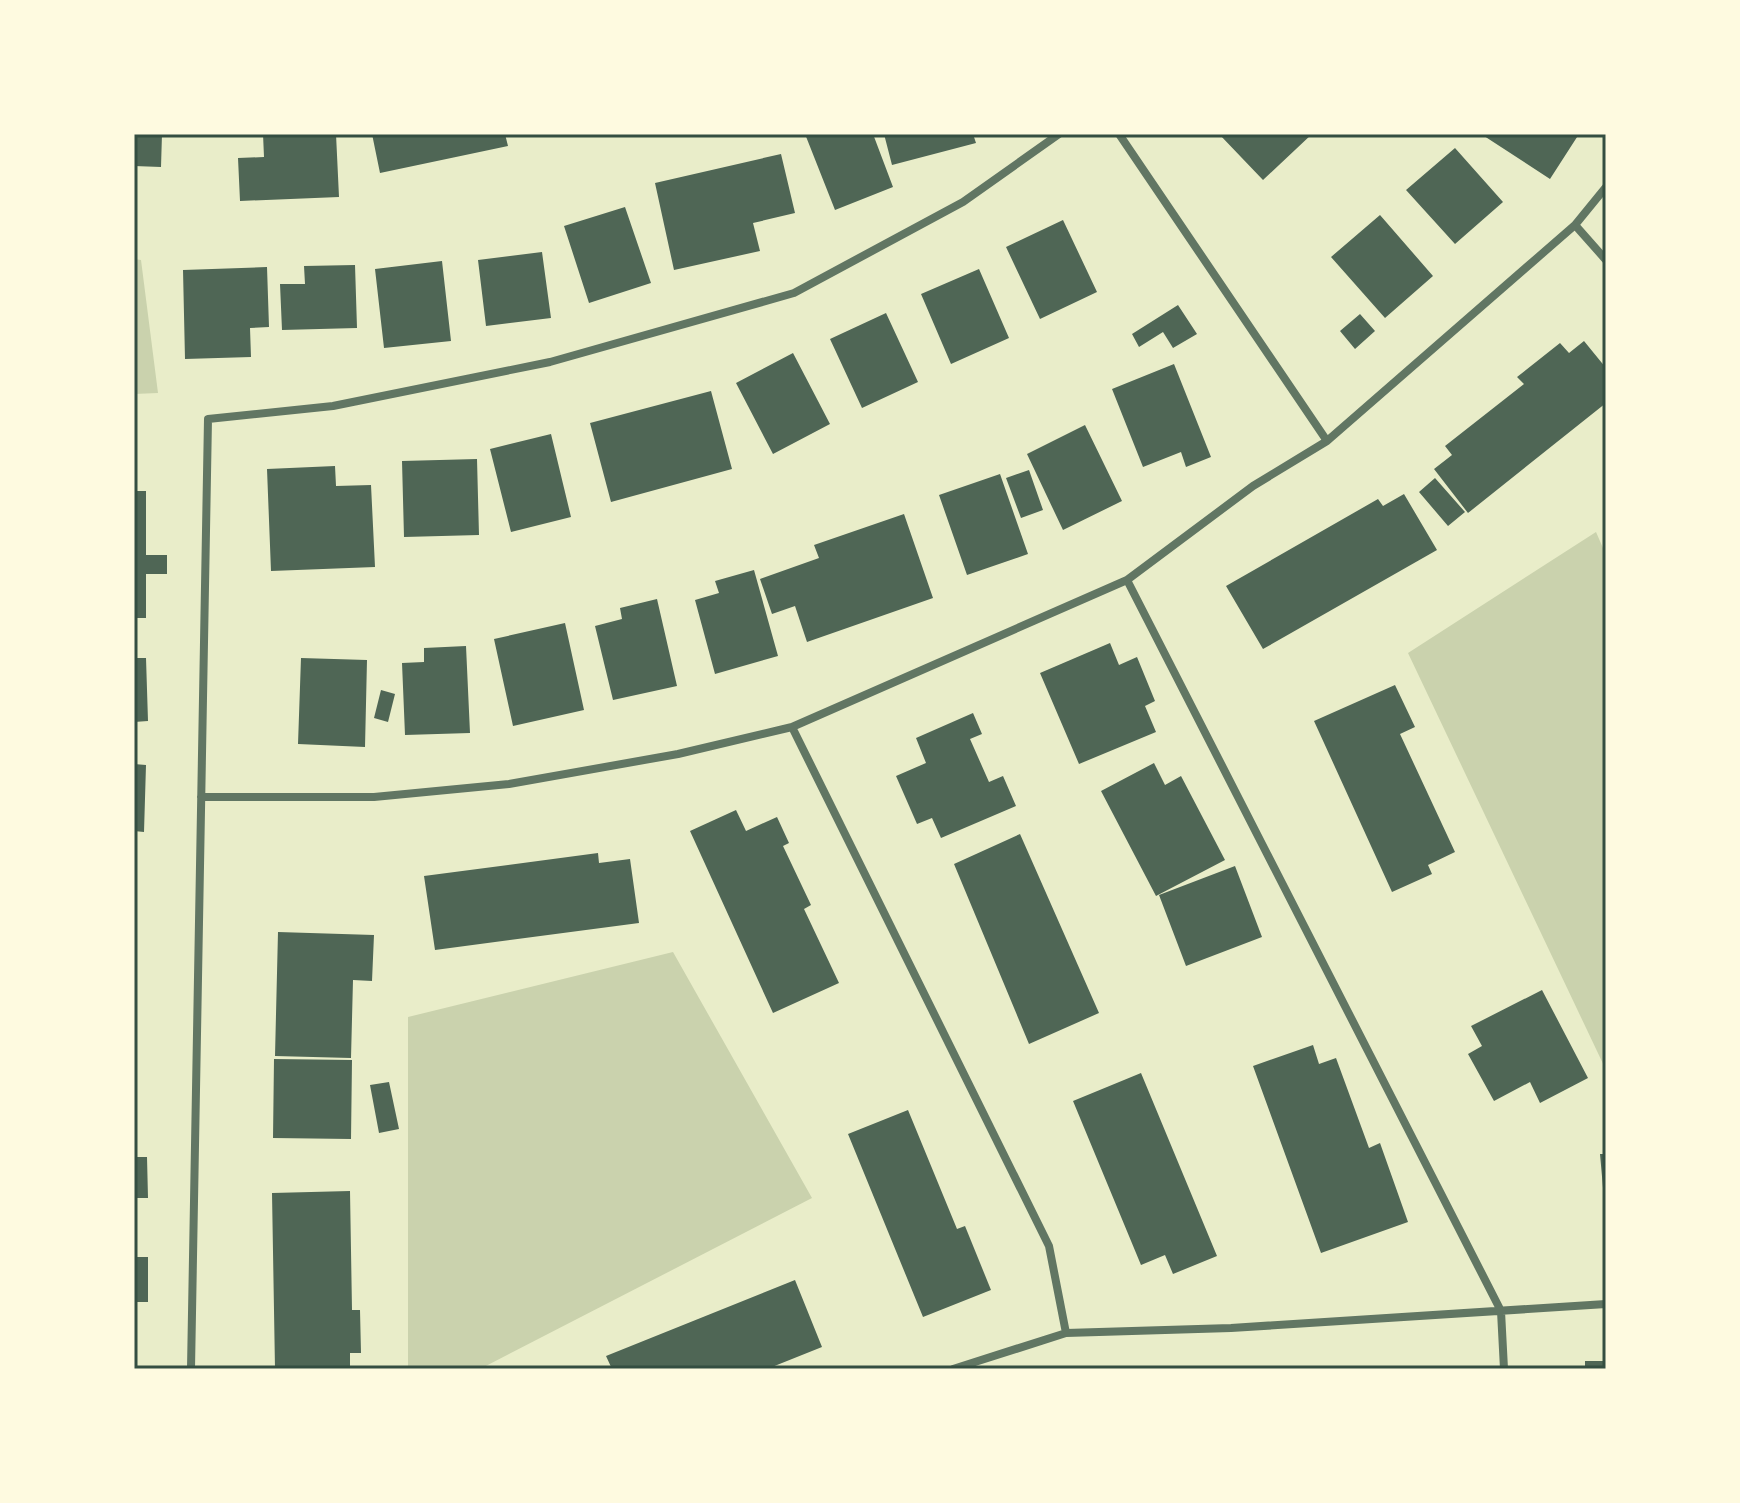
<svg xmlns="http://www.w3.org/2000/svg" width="1740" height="1503" viewBox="0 0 1740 1503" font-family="Helvetica,sans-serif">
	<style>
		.green { fill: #cad2ad }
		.building { fill: #4f6655 }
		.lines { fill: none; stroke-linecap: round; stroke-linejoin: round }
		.minor { stroke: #617663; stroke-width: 8 }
		.neatline { fill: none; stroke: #344e41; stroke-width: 3 }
	</style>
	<rect width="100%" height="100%" fill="#e9edc9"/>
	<path class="green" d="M134 259 141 260 158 393 134 394Z
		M1596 532 1606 555V1070L1408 653Z
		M673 952 812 1198 480 1369H408V1017Z"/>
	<path class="building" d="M134 134H162L161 167 134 166Z
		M263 134H336L339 197 240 201 238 158 264 157Z
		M372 134H505L508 146 380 173Z
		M805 134H873L893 187 835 210Z
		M884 134H973L976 143 892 165Z
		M1219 134H1312L1263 180Z
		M1481 134H1579L1550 179Z
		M1455 148 1503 202 1455 244 1406 190Z
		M781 154 795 213 753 223 760 251 674 270 655 183Z
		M625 207 651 283 589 303 564 226Z
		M1380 215 1433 276 1385 318 1331 257Z
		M1063 220 1097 292 1040 319 1006 247Z
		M542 252 551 318 486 326 478 260Z
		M442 261 451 341 384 348 375 269Z
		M355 265 357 328 282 330 280 284H305L304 266Z
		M267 267 269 327 250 328 251 357 185 359 183 270Z
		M979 269 1009 338 951 364 921 294Z
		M1178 305 1197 334 1173 348 1163 332 1139 347 1132 334Z
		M886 313 918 382 862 408 830 339Z
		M1360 314 1375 331 1355 349 1340 331Z
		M1584 341 1606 368V403L1468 513 1434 469 1452 455 1445 446 1524 384 1517 377 1560 343 1569 353Z
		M793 353 830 424 773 454 736 383Z
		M1174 364 1211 457 1186 467 1181 452 1143 467 1112 389Z
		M711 391 732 469 611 502 590 423Z
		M1085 425 1122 501 1063 530 1027 454Z
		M551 434 571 517 511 532 490 449Z
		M477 459 479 535 404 537 402 461Z
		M335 466 336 486 371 485 375 567 271 571 267 469Z
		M1029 470 1043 510 1021 518 1006 478Z
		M1000 474 1028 554 967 575 939 495Z
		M1435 478 1465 512 1448 526 1419 492Z
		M134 491H146V555H167V574H146V618H134Z
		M1404 494 1437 550 1263 649 1226 586 1378 499 1383 506Z
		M904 514 933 598 807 642 795 606 772 614 760 579 819 558 814 545Z
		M754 570 778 656 715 674 695 600 719 593 715 581Z
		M657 599 677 686 613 700 595 626 622 619 620 608Z
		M565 623 584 710 513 726 494 639Z
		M1110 643 1119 665 1137 657 1155 701 1145 706 1156 732 1079 764 1040 673Z
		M466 646 470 733 405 735 402 663 424 662V648Z
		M134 658H146L148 721 134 722Z
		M301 658 367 660 365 747 298 744Z
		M1395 685 1415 727 1400 734 1455 852 1428 865 1432 874 1392 892 1314 721Z
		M381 690 395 694 388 722 374 718Z
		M973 713 982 734 970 739 989 782 1003 776 1016 806 941 838 932 818 917 824 896 776 926 763 916 738Z
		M1154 763 1165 785 1181 776 1225 860 1156 896 1101 791Z
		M134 764 146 765 144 832 134 831Z
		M736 810 746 831 777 817 789 843 783 846 811 905 804 909 839 983 773 1013 690 831Z
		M1020 834 1099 1013 1029 1044 954 864Z
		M598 853 599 863 630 859 639 923 435 950 424 876Z
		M1235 866 1262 937 1186 966 1159 895Z
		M278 932 374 935 372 981 353 980 351 1058 275 1056Z
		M1542 990 1588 1078 1540 1103 1530 1082 1494 1101 1468 1054 1482 1046 1471 1026Z
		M1313 1045 1319 1064 1336 1058 1369 1148 1380 1143 1408 1222 1321 1253 1253 1066Z
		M274 1059 352 1060 351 1139 273 1138Z
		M1141 1073 1217 1256 1173 1274 1165 1255 1141 1265 1073 1101Z
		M389 1082 399 1129 379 1133 370 1085Z
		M908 1110 957 1229 965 1226 991 1290 923 1317 848 1134Z
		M1600 1154H1606V1199H1604Z
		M134 1157H147L148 1198H134Z
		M350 1191 352 1310H360L361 1353H350V1369H275L272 1193Z
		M134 1257H148V1302H134Z
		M795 1280 822 1347 767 1369H612L606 1356Z
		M1585 1361H1606V1369H1585Z"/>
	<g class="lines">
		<path class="minor" d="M1119 134 1327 441
			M1575 225 1606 260
			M1127 580 1501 1311 1504 1369
			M792 727 1049 1246 1066 1333
			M201 797H374L509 784 678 754 792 727 1127 580 1253 486 1327 441 1575 225 1606 187
			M191 1369 208 419 333 406 550 362 794 293 963 202 1059 134
			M953 1369 1066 1333 1231 1328 1606 1304"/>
	</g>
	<rect width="1740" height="1503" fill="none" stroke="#fefae0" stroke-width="272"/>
	<rect x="136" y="136" width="1468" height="1231" class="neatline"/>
</svg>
